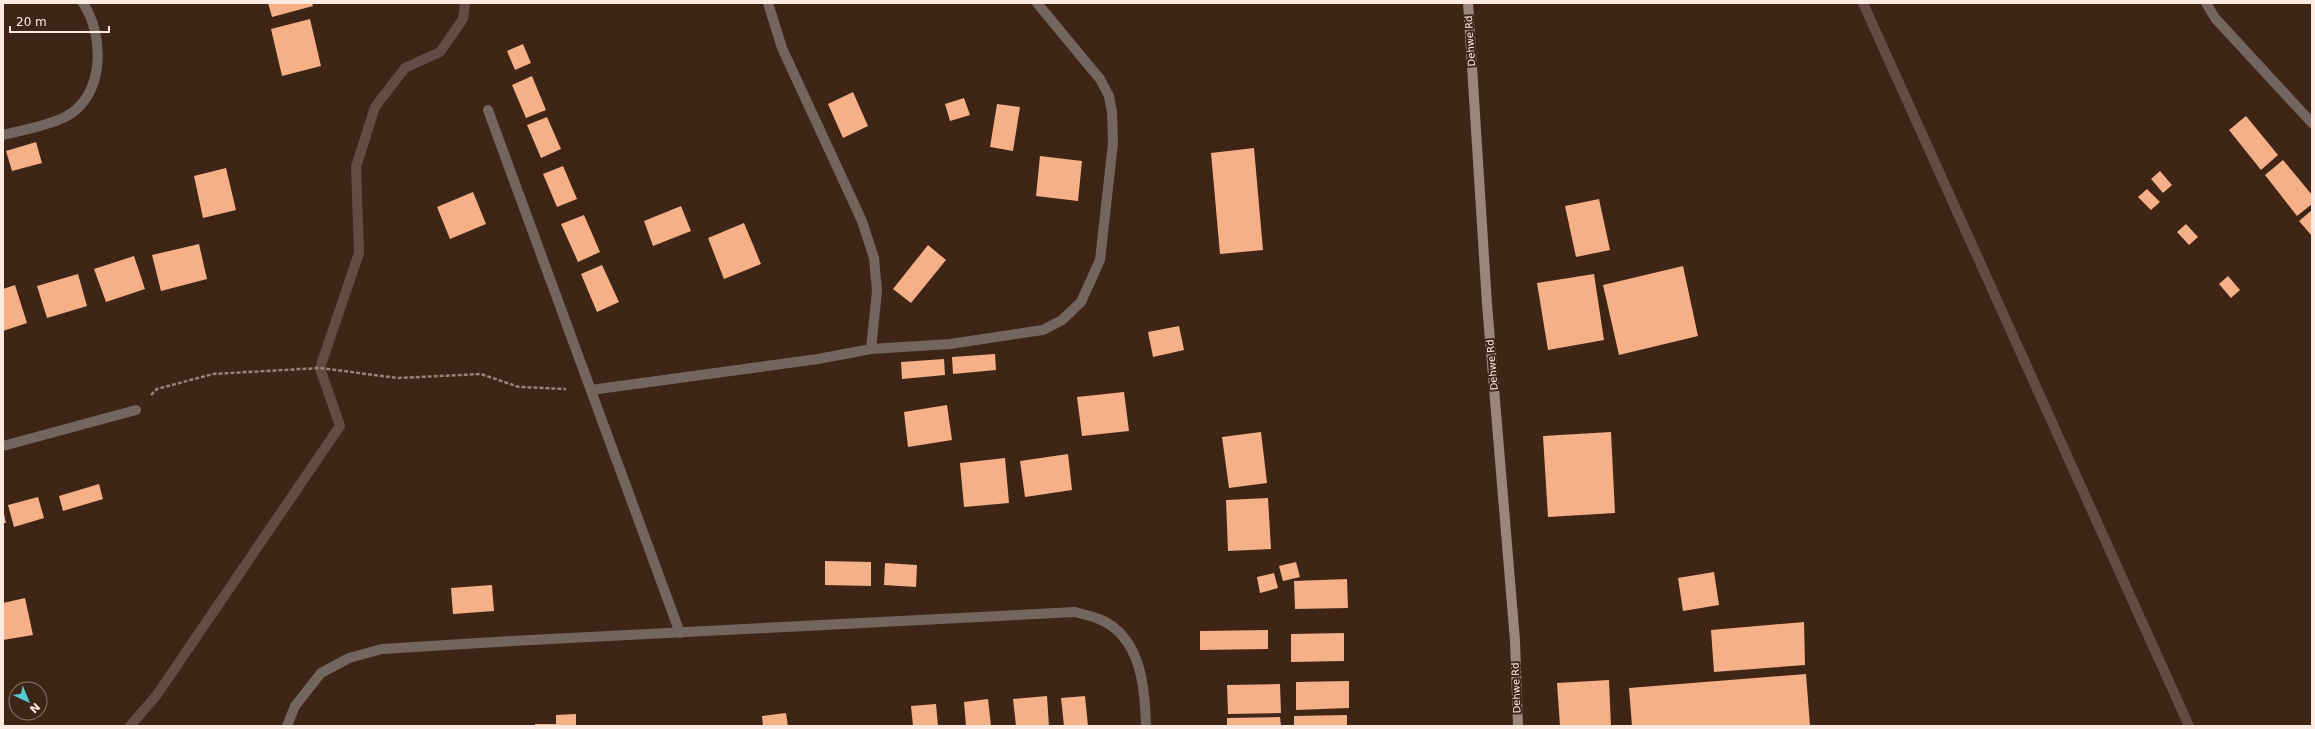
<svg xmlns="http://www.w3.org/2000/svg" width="2315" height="729" viewBox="0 0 2315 729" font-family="'DejaVu Sans',sans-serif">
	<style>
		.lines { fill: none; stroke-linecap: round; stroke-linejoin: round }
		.stream { stroke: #654b44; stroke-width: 10 }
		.building { fill: #f5b088 }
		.path { stroke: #998276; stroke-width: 2.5; stroke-dasharray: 4 2; stroke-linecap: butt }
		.street { stroke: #73665e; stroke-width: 10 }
		.secondary { stroke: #9b867a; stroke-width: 10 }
		.labels { text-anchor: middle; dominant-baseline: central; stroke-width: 4; stroke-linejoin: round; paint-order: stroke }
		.street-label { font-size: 10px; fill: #fdebe1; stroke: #3f2516 }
	</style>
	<rect width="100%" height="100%" fill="#3f2516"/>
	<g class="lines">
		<path class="stream" d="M1863 3 2189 726
			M130 726 156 696 340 426 320 368 359 253 356 167 375 107 405 68 440 52 463 19 465 3"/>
	</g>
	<path class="building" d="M268 3H312L313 6 272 17Z
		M310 19 321 66 282 76 271 29Z
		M523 44 531 63 515 70 507 51Z
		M532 76 546 110 526 118 512 85Z
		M853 92 868 126 843 138 828 104Z
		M964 98 970 115 950 121 945 104Z
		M997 104 1020 107 1013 151 990 147Z
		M2246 116 2278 155 2261 170 2229 130Z
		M547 117 561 149 541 158 527 125Z
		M36 142 42 163 12 171 6 151Z
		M1254 148 1263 250 1220 254 1211 153Z
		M1040 156 1082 161 1078 201 1036 196Z
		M2283 160 2312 195V204L2297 216 2265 175Z
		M563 166 577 199 557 207 543 174Z
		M226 168 236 210 203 218 194 176Z
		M2160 171 2172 185 2163 193 2151 179Z
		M2147 189 2160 202 2151 210 2138 197Z
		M473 192 486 224 450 239 437 207Z
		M1599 199 1610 250 1576 257 1565 206Z
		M681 206 691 231 653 246 644 221Z
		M2312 210V236L2299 221Z
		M584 215 600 252 578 262 561 224Z
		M744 223 761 264 724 279 708 238Z
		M2186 224 2198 237 2189 245 2177 232Z
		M199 244 207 279 161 291 152 255Z
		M928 245 946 260 911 303 893 289Z
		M134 256 145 289 106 302 94 269Z
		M602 265 619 302 597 312 581 274Z
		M1683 266 1698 336 1619 355 1603 285Z
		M78 274 87 306 47 318 37 286Z
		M1594 274 1604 340 1548 350 1537 283Z
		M2228 276 2240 290 2231 298 2219 284Z
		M15 285 27 323 3 331V289Z
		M1179 326 1184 350 1153 357 1148 332Z
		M995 354 996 370 953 374 952 357Z
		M944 359 945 375 902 379 901 362Z
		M1124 392 1129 431 1082 436 1077 397Z
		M947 405 952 440 908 447 904 412Z
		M1261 432 1267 483 1229 488 1222 437Z
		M1611 432 1615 513 1548 517 1543 436Z
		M1068 454 1072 490 1025 497 1020 461Z
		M1005 458 1009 503 964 507 960 463Z
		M99 484 103 499 63 511 59 496Z
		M38 497 44 518 14 527 8 505Z
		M1268 498 1271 549 1228 551 1226 500Z
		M3 509 6 523H3Z
		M825 561 871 562V586L825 585Z
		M1296 562 1300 577 1283 581 1279 566Z
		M885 563 917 565 916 587 884 585Z
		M1714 572 1719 605 1683 611 1678 578Z
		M1274 573 1278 588 1260 593 1257 577Z
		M1347 579 1348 608 1295 609 1294 581Z
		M492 585 494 611 453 614 451 588Z
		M25 598 33 635 3 640V603Z
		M1804 622 1805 665 1714 672 1711 630Z
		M1268 630V649L1200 650V631Z
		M1344 633V661L1291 662V634Z
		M1806 674 1810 726H1632L1629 688Z
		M1609 680 1611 726H1560L1557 683Z
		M1349 681V708L1296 710V682Z
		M1280 684 1281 713 1228 714 1227 685Z
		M1047 696 1049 726H1016L1013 699Z
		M1085 696 1088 726H1064L1061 698Z
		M988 699 991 726H966L964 702Z
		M936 704 938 726H913L911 706Z
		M786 713 788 726H763L762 716Z
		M576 714V726H535V724H556V715Z
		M1347 715V726H1294V716Z
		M1280 717 1281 726H1227V718Z"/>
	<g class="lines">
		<path class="path" d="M151 395 157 389 213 374 320 368 398 378 481 374 519 387 566 389"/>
		<path class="street" d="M768 3 782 48 862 221 874 258 877 291 871 349
			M2206 3 2215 18 2312 123
			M488 110 680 633
			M3 135C23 130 47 126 65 117 105 97 105 36 83 3
			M591 390 818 359 871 349 950 344 1043 330 1062 320 1081 302 1100 260 1113 143 1112 112 1109 96 1100 79 1037 3
			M3 446 136 410
			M287 726 295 706 321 673 349 658 382 649 512 641 1075 612C1083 614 1091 616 1099 619 1141 636 1145 687 1146 726"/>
		<path class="secondary" d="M1468 3 1487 304 1515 641 1518 726"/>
	</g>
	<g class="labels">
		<g class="street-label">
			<text transform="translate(1470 41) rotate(-94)">Dehwe Rd</text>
			<text transform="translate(1492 365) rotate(-95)">Dehwe Rd</text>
			<text transform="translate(1516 688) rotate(-92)">Dehwe Rd</text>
		</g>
	</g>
	<rect width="2315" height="729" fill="none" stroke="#fdebe1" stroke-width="8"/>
	<g transform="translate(28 701) rotate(136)"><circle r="19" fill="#3f2516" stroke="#8b7467"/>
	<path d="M0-3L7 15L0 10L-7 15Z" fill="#51ccd3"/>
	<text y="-6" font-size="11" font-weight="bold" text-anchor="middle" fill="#fdebe1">N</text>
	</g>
	<path d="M10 26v6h99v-6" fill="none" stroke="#fdebe1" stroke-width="2"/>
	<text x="16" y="26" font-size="12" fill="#fdebe1" stroke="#3f2516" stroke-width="3" paint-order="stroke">20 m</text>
</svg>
